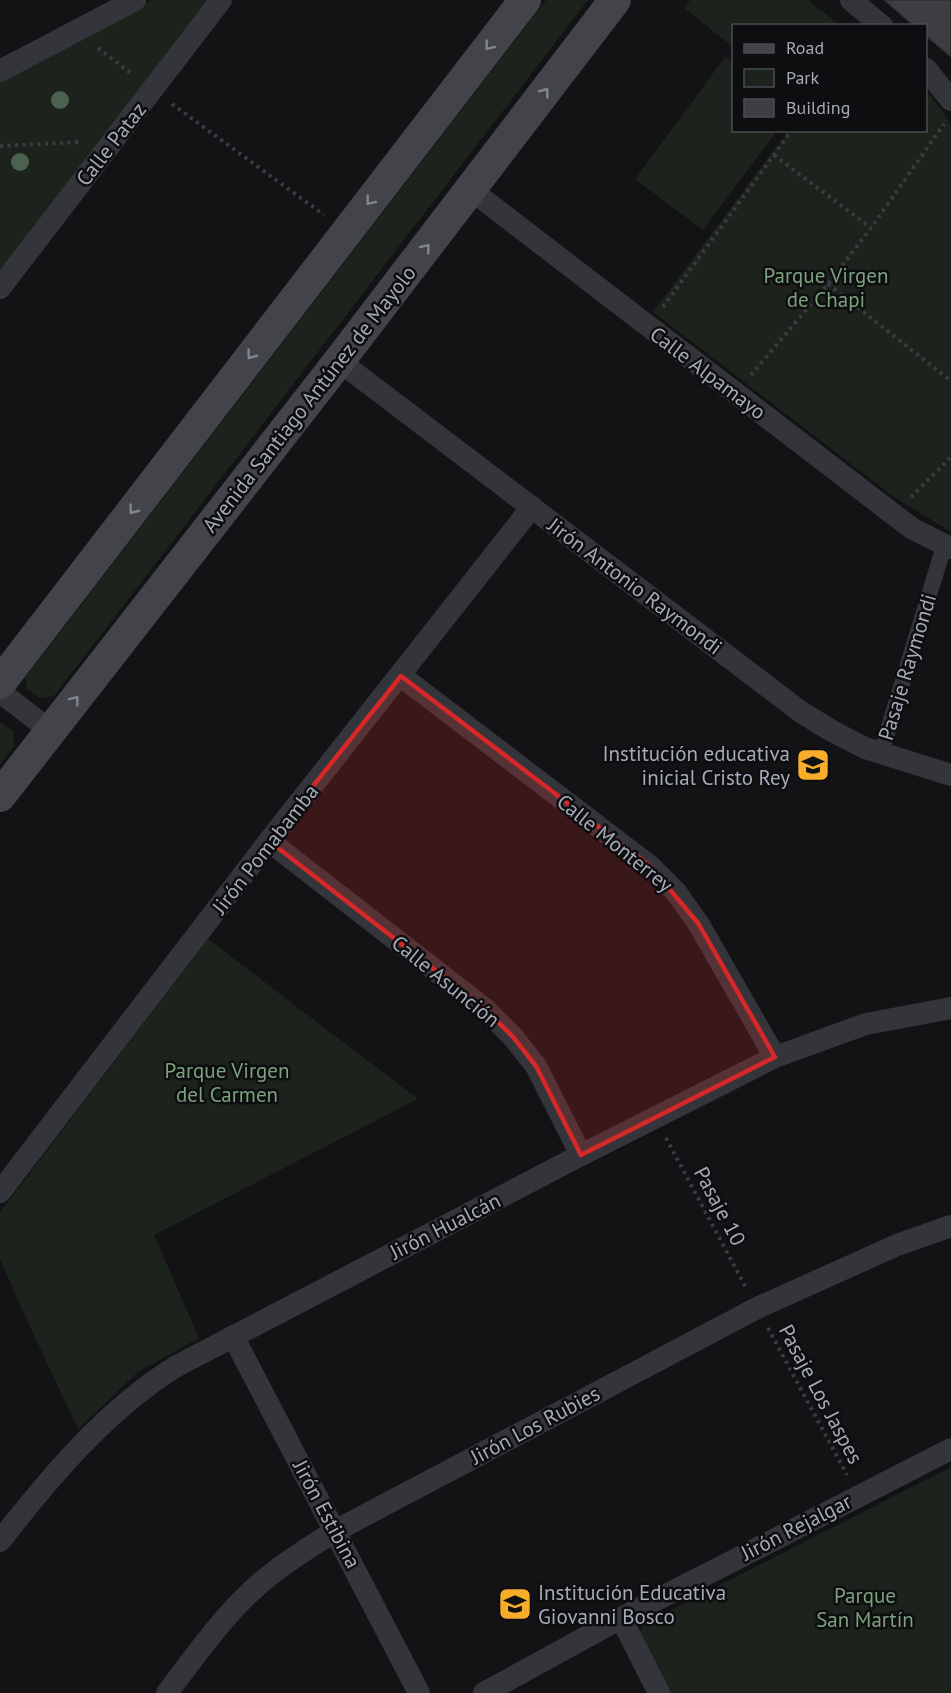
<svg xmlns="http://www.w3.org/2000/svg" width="951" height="1693" viewBox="0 0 951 1693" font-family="'PT Sans',sans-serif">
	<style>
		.green { fill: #1b231c }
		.building { fill: #3d3e42; stroke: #2d2d31; stroke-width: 1.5; filter: url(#shadow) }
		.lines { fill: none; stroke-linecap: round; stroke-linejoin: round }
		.path { stroke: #3a3c41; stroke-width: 4; stroke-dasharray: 3 4.5; stroke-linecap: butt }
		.pedestrian { stroke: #34353a; stroke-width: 16 }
		.minor { stroke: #34353a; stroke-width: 22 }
		.secondary { stroke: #42444a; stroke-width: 32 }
		.tree { fill: #4c624e }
		.oneway { stroke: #828690 }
		.marked { fill: #d62828; fill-opacity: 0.2; stroke: #d62828; stroke-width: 4.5; stroke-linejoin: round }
		.labels { text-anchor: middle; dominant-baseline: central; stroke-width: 5; stroke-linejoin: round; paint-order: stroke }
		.street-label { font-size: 21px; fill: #a4aab6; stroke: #0e0e10 }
		.park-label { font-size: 21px; fill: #7ba27c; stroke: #0e0e10 }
		.poi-label { font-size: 21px; fill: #a4aab6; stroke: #0e0e10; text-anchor: end }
	</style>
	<defs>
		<filter id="shadow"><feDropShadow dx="5.5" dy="5.5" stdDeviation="0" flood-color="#0009"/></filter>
	</defs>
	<rect width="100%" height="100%" fill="#131315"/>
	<path class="green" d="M152 0H207L0 274V82Z
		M546 0H588L54 696 40 698 27 689 25 678Z
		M690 0H808L840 25 734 26 733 47 684 8Z
		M725 57 733 63 734 130 777 131 703 230 635 179Z
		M926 90 946 116 951 126V532L894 497 653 312 788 131 926 130Z
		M0 722 13 731 14 746 0 765Z
		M208 939 418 1099 154 1235 199 1338 138 1372 78 1429 30 1327 0 1259V1212Z
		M951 1467V1693H664L638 1644 642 1625Z"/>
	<path class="building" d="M884 0H951V57L926 36V26H914Z"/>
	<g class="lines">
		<path class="path" d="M98 48 133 75
			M172 104 324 215
			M0 146 80 142
			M774 155 871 228
			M828 284 951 381
			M663 307 792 130
			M751 375 828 284 871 228 944 124
			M911 497 951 457
			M666 1138 746 1288
			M768 1328 847 1475"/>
		<path class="pedestrian" d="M881 753 944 546"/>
		<path class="minor" d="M851 0 882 26
			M926 69 951 100
			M0 71 135 0
			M471 190 893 514 913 529 951 548
			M0 288 221 0
			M339 361 801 712 832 731 865 748 951 775
			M401 676 650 866 676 892 698 923 775 1057
			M0 692 51 731
			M269 841 485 1009 513 1037 536 1066 581 1155
			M0 1192 269 841 532 507
			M233 1336 419 1693
			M0 1541C51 1476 104 1412 175 1367L581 1155 775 1057 866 1024 951 1008
			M621 1618 659 1693
			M167 1693C199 1651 231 1604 274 1572 293 1557 315 1544 335 1531L757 1308 897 1245 951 1226
			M484 1693 621 1618 951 1449"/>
		<path class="secondary" d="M0 683 525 0
			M0 796 339 361 615 0"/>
	</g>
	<g class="tree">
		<circle cx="60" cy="100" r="9"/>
		<circle cx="20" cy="162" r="9"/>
	</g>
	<defs><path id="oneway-chevron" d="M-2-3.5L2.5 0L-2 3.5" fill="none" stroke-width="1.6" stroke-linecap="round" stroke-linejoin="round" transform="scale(1.5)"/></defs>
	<g class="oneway">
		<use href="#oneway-chevron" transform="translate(489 46) rotate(128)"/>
		<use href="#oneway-chevron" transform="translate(545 92) rotate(-53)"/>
		<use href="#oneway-chevron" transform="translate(370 201) rotate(128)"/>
		<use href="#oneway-chevron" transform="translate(426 248) rotate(-52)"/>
		<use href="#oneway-chevron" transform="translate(251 355) rotate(127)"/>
		<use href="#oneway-chevron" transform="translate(133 510) rotate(127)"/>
		<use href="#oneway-chevron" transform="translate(75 700) rotate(-52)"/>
	</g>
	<path class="marked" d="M401 676 650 866 698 923 775 1057 581 1155 536 1066 513 1037 485 1009 269 841Z"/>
	<defs>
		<symbol id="school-square" viewBox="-11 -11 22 22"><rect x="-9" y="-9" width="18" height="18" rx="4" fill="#f7ad29" stroke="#0e0e10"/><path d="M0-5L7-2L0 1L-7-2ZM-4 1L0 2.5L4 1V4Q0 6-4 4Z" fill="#111"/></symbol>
	</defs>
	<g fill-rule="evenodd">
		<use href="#school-square" x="794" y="746" width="38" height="38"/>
		<use href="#school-square" x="496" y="1585" width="38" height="38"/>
	</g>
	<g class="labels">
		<g class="street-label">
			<text transform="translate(111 144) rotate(-52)">Calle Pataz</text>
			<text transform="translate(708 373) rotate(37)">Calle Alpamayo</text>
			<text transform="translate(309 399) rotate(-52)">Avenida Santiago Antúnez de Mayolo</text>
			<text transform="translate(635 586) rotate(37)">Jirón Antonio Raymondi</text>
			<text transform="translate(907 667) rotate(-73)">Pasaje Raymondi</text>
			<text transform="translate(615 843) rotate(39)">Calle Monterrey</text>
			<text transform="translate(265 849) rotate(-52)">Jirón Pomabamba</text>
			<text transform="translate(446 981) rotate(39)">Calle Asunción</text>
			<text transform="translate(720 1206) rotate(62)">Pasaje 10</text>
			<text transform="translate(445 1226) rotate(-27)">Jirón Hualcán</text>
			<text transform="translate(821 1394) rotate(62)">Pasaje Los Jaspes</text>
			<text transform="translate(535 1425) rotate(-28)">Jirón Los Rubies</text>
			<text transform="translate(327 1514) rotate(62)">Jirón Estibina</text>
			<text transform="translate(796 1527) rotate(-27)">Jirón Rejalgar</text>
		</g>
		<g class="park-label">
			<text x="826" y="275">Parque Virgen<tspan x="826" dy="24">de Chapi</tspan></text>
			<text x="227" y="1070">Parque Virgen<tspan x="227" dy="24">del Carmen</tspan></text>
			<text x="865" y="1595">Parque<tspan x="865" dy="24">San Martín</tspan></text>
		</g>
		<g class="poi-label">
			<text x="790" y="753">Institución educativa<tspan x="790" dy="24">inicial Cristo Rey</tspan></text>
			<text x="538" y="1592" text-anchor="start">Institución Educativa<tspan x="538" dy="24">Giovanni Bosco</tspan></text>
		</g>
	</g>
	<rect x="732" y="24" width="195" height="108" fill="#0e0e10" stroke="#4a4c52" stroke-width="1.5"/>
	<rect x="744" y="44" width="30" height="9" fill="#42444a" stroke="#4a4c52" stroke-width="1.5"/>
	<text x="786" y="54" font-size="18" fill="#a4aab6">Road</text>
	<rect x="744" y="69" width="30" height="18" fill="#1b231c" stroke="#4a4c52" stroke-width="1.5"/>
	<text x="786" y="84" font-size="18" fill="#a4aab6">Park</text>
	<rect x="744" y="99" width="30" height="18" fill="#3d3e42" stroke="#4a4c52" stroke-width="1.5"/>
	<text x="786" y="114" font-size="18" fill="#a4aab6">Building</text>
</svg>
